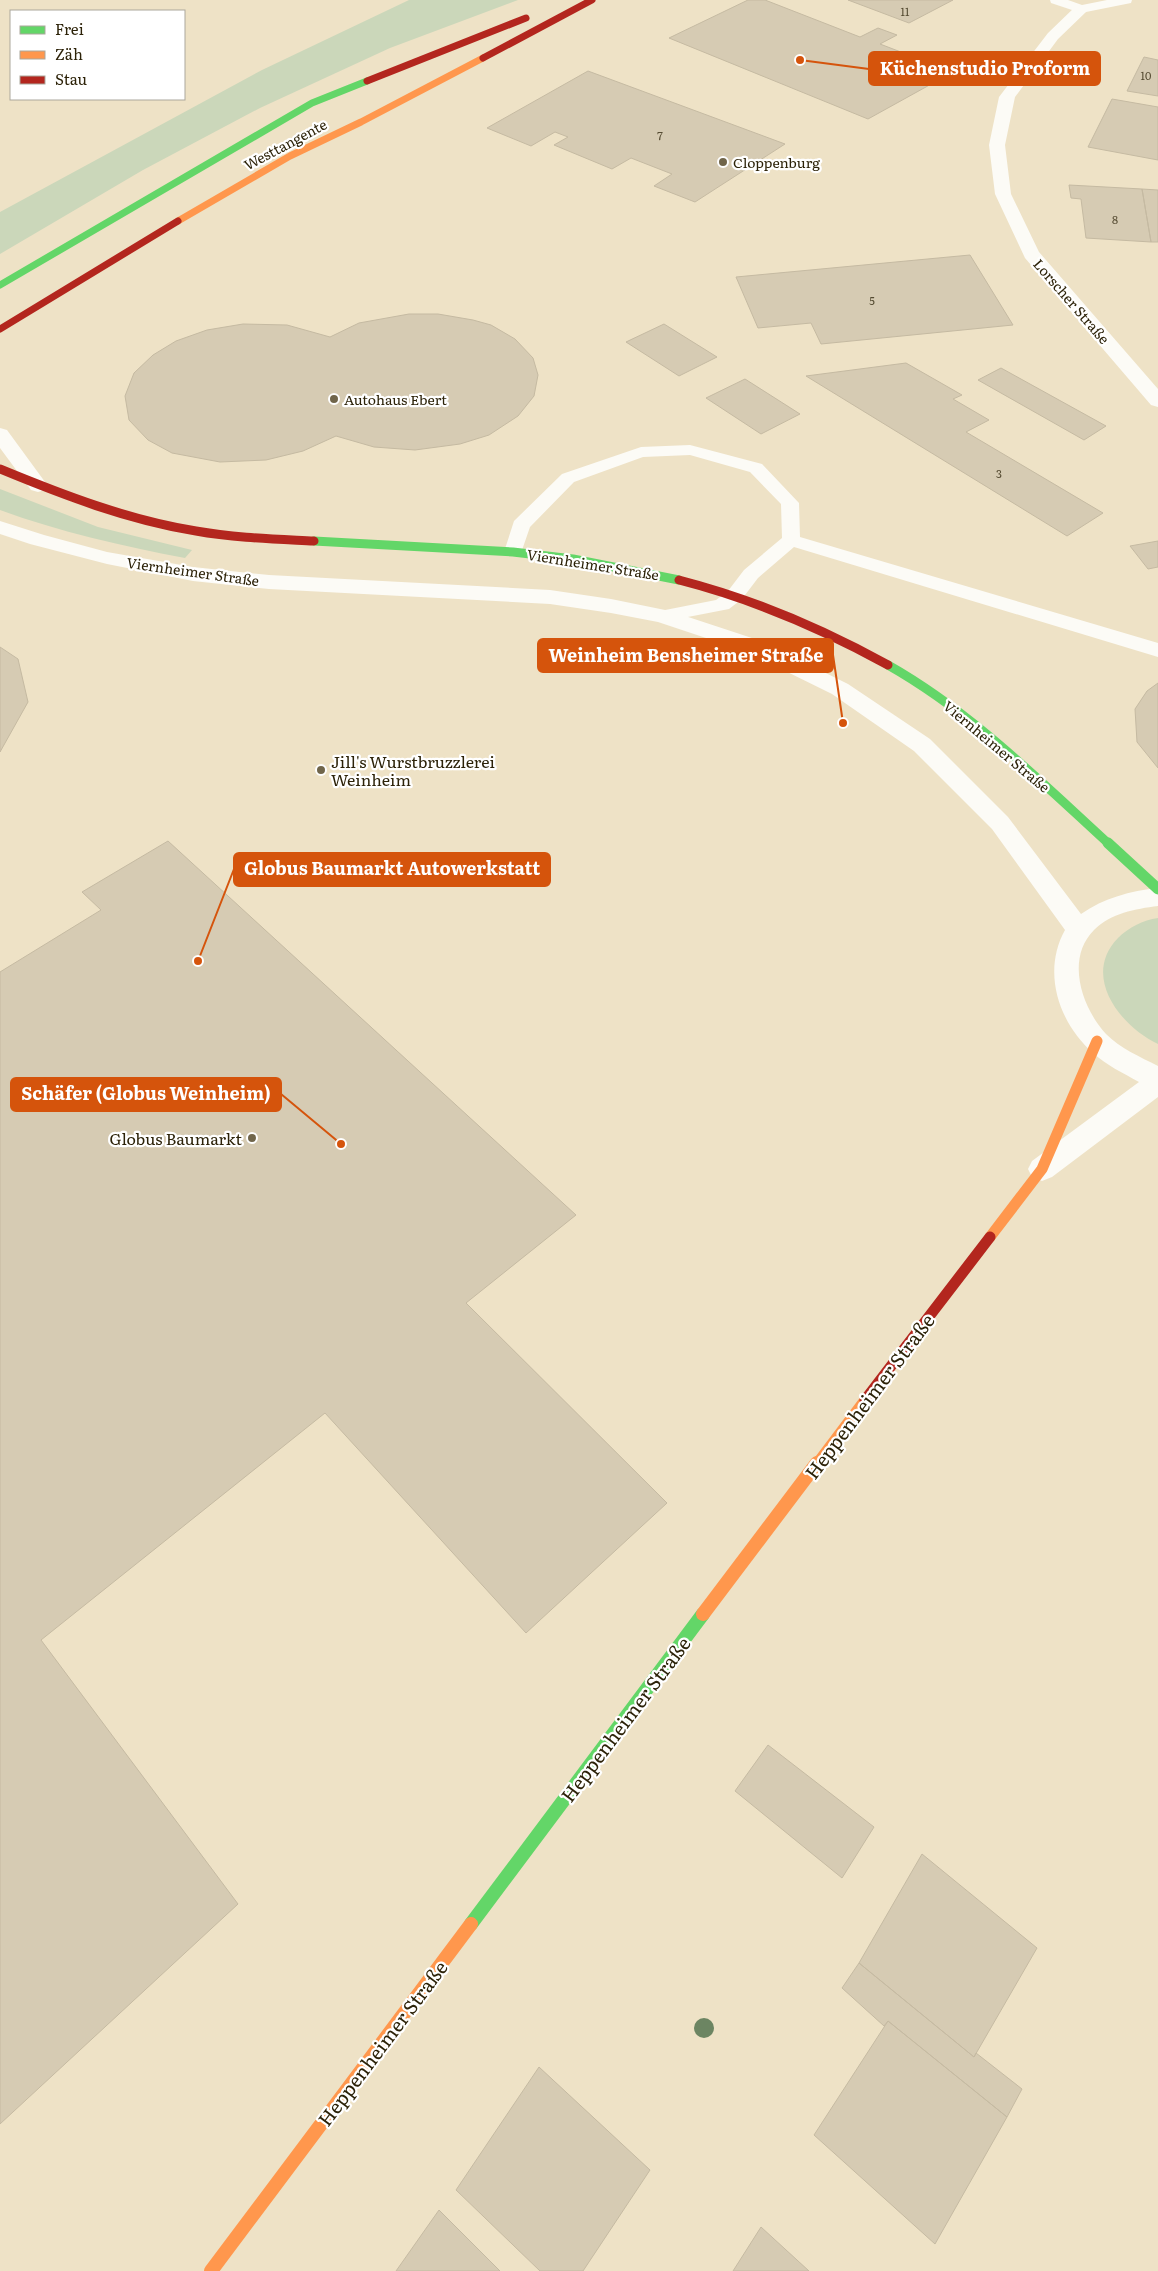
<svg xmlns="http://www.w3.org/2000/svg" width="1158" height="2271" viewBox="0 0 1158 2271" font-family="Literata,serif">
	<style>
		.green { fill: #cbd7ba }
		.building { fill: #d6cbb3; stroke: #c5baa2 }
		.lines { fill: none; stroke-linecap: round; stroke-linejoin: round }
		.lane { fill: #fcfbf6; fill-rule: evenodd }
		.street { fill: #fcfbf6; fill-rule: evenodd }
		.fast-far3 { stroke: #63d668; stroke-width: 7 }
		.fast-far2 { stroke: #63d668; stroke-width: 9 }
		.fast-far1 { stroke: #63d668; stroke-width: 11 }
		.fast { stroke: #63d668; stroke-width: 14 }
		.slow-far2 { stroke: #ff974d; stroke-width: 7 }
		.slow-far1 { stroke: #ff974d; stroke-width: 11 }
		.slow { stroke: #ff974d; stroke-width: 14 }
		.jam-far2 { stroke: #b3261e; stroke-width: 7 }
		.jam-far1 { stroke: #b3261e; stroke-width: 9 }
		.jam { stroke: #b3261e; stroke-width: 11 }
		.tree { fill: #6c8562 }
		.poi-dot { fill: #70654a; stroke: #fff; stroke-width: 2 }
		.labels { text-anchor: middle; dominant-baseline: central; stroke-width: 4.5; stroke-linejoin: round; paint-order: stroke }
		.far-number-label { font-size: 11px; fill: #564c33 }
		.far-street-label { font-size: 14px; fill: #2c2208; stroke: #fff }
		.far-poi-label { font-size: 14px; fill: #2c2208; stroke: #fff; text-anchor: start }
		.poi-label { font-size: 16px; fill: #2c2208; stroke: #fff; text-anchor: start }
		.near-street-label { font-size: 19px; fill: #2c2208; stroke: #fff }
		.leader { fill: none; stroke: #d5540c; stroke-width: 2 }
		.callout-dot { fill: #d5540c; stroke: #fff; stroke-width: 2 }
		.callout { fill: #d5540c; stroke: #d5540c; stroke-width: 2 }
		.callout-label { font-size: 18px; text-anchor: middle; font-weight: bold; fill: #fff }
	</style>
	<rect width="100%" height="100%" fill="#eee2c6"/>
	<path class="green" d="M409 0H518L390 48 260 108 143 170 0 254V212L262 70Z
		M0 489 98 527 192 550 185 558C122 546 60 532 0 510Z
		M1158 918V1044C1120 1026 1081 976 1118 938 1128 928 1143 920 1158 918Z"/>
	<path class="building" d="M748 0H765L860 37 878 28 897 35 880 44 953 72 868 119 669 38Z
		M848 0H953L909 23Z
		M1144 57 1158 60V96L1127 91Z
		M588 71 785 144 695 202 654 186 672 174 631 158 612 169 554 145 568 137 555 132 531 146 487 128Z
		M1112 99 1158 107V160L1088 147Z
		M1069 185 1142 189 1151 242 1086 238 1081 199 1071 198Z
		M1142 189 1158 190V242H1151Z
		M970 255 1013 325 821 344 811 323 758 328 736 277Z
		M409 314H438L473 320 491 325 515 339 533 358 538 375 534 396 518 416 489 435 460 444 415 450 374 447 336 436 303 451 266 460 220 462 172 453 148 440 129 420 125 396 134 373 153 355 176 341 207 330 243 324 287 325 330 337 359 323Z
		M664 324 717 357 679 376 626 342Z
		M906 363 962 395 953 399 989 420 966 432 1103 513 1067 536 806 376Z
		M1001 368 1106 426 1084 440 978 380Z
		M745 379 800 414 761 434 706 398Z
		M1158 541V567L1148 569 1130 546Z
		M0 647 18 659 28 702 0 752Z
		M1158 683V768L1137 742 1135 709 1147 691Z
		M168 841 576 1215 466 1303 667 1503 526 1633 325 1413 41 1640 238 1904 0 2124V972L101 910 82 892Z
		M768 1745 874 1827 842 1878 735 1791Z
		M922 1854 1037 1948 974 2057 859 1963Z
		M859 1963 974 2057 976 2053 1022 2089 1007 2117 888 2021 884 2026 842 1988Z
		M888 2021 1007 2117 935 2244 814 2135Z
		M539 2067 650 2170 583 2271H540L456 2190Z
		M439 2210 500 2271H396Z
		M761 2227 809 2271H733Z"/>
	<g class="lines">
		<path class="lane" d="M1050 0H1068L1082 5 1107 0H1132L1131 3 1081 13 1051 3Z
			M690 445 762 464 799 503 800 537 1158 643V657L794 547 758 578 742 599 729 609 662 622 655 620 652 616 655 612 716 600 728 591 744 570 782 538 781 504 750 472 690 455 643 457 574 482 530 527 520 556H506L504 552 514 521 562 474 641 447Z"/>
		<path class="street" d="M1081 5 1088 9 1086 12 1058 39 1015 97 1005 145 1011 194 1039 252 1158 389V407L1151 405 1025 258 995 194 989 145 999 97 1048 33 1076 6Z
			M0 428 7 430 45 482 48 486 45 490 38 492 31 490 0 448Z
			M0 521 44 535 107 552 193 567 269 575 550 590 611 599 670 611 761 641 848 684 930 739 1008 817 1081 914C1104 898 1130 891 1158 888V906C1135 909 1111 913 1094 930 1065 959 1082 1008 1106 1034 1120 1048 1140 1057 1158 1066V1097L1052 1177 1042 1181 1032 1177 1028 1169 1032 1161 1139 1082C1123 1073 1106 1065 1093 1053 1058 1022 1042 971 1065 930L992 829 914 751 832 694 745 651 658 622 611 613 550 604 269 589 193 581 107 564 30 544 0 534Z"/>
		<path class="fast-far3" d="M0 285 312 103 367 81"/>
		<path class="fast-far2" d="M314 541 513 552 573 559 679 580
			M888 665C971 712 1039 780 1109 844"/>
		<path class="fast-far1" d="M1108 843 1158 889"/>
		<path class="fast" d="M471 1924 703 1614"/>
		<path class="slow-far2" d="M178 221 290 156 361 122 483 58"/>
		<path class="slow-far1" d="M990 1237 1042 1169 1097 1041
			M816 1465 865 1400"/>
		<path class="slow" d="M703 1614 817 1463
			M211 2271 471 1924"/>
		<path class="jam-far2" d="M483 58 592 0
			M367 81 526 18
			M0 329 178 221"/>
		<path class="jam-far1" d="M0 469C63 495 128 520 196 531 235 538 275 539 314 541
			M679 580C753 599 821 628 888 665"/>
		<path class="jam" d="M865 1400 990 1237"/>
	</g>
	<circle class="tree" cx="704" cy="2028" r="10"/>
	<g class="poi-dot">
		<circle cx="723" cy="162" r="5"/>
		<circle cx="334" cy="399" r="5"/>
		<circle cx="321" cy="770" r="5"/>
		<circle cx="252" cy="1138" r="5"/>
	</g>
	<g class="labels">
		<g class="far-number-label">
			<text x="905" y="11">11</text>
			<text x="1146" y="75">10</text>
			<text x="660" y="135">7</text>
			<text x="1115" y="219">8</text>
			<text x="872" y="300">5</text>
			<text x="999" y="473">3</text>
		</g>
		<g class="far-street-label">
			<text transform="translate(285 144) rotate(-28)">Westtangente</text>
			<text transform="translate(1072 301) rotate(49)">Lorscher Straße</text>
			<text transform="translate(593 564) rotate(9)">Viernheimer Straße</text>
			<text transform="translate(193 571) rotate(8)">Viernheimer Straße</text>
			<text transform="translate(997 746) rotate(40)">Viernheimer Straße</text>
		</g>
		<g class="far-poi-label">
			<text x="733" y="162">Cloppenburg</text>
			<text x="344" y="399">Autohaus Ebert</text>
		</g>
		<g class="poi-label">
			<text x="331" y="761">Jill's Wurstbruzzlerei<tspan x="331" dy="18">Weinheim</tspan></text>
			<text x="242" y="1138" text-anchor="end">Globus Baumarkt</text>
		</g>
		<g class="near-street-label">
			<text transform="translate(869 1396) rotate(-53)">Heppenheimer Straße</text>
			<text transform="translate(625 1719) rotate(-53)">Heppenheimer Straße</text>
			<text transform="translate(382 2043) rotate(-53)">Heppenheimer Straße</text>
		</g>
	</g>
	<path class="leader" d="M800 60L869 69M843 723L833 655M198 961L234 869M341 1144L281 1094"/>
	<g class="callout-dot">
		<circle cx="800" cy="60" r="5"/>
		<circle cx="843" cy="723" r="5"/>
		<circle cx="198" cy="961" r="5"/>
		<circle cx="341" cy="1144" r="5"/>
	</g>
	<g class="callout">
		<rect x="869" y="52" width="231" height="33" rx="5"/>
		<rect x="538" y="639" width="295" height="33" rx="5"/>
		<rect x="234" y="853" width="316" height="33" rx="5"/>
		<rect x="11" y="1078" width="270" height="33" rx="5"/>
	</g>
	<g class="callout-label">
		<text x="985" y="75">Küchenstudio Proform</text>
		<text x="686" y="662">Weinheim Bensheimer Straße</text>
		<text x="392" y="875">Globus Baumarkt Autowerkstatt</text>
		<text x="146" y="1100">Schäfer (Globus Weinheim)</text>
	</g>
	<rect x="10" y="10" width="175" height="90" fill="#ffffff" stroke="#aba79c"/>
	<rect x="20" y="26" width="25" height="8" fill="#63d668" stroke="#aba79c"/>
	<text x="55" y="35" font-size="15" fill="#2c2208">Frei</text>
	<rect x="20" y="51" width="25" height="8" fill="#ff974d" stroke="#aba79c"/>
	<text x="55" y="60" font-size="15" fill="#2c2208">Zäh</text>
	<rect x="20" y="76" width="25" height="8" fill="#b3261e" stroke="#aba79c"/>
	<text x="55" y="85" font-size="15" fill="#2c2208">Stau</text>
</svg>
